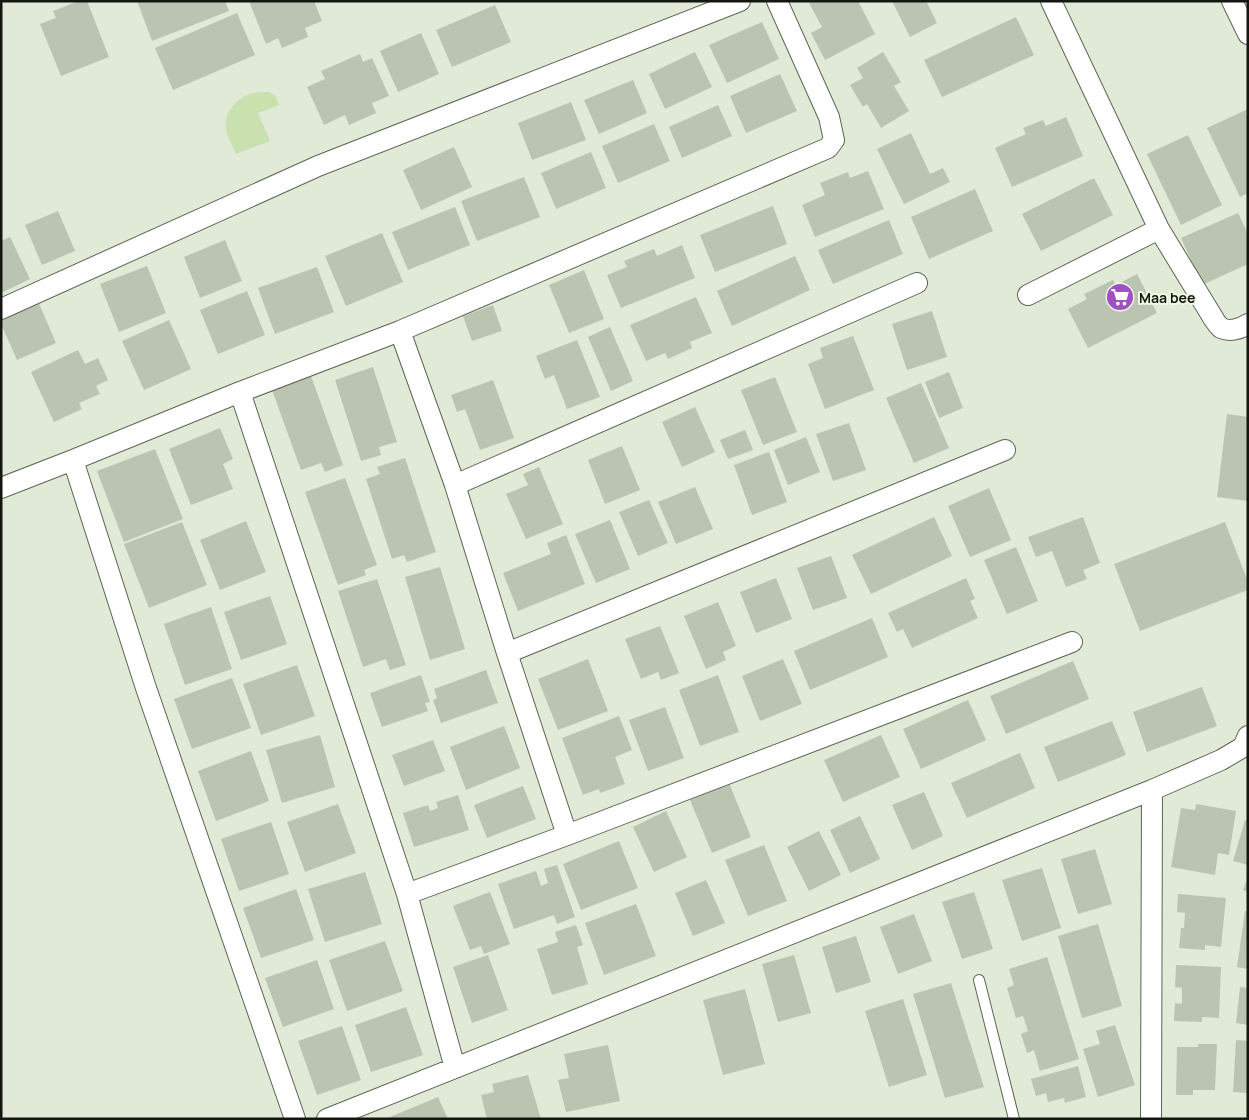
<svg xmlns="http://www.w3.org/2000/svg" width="1249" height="1120" viewBox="0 0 1249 1120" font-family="Manrope,sans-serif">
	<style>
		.green { fill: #c9e1ae }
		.building { fill: #bac4b0 }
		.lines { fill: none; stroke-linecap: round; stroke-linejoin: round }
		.service-casing { stroke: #5d6654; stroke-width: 12 }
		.minor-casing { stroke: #5d6654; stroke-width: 22 }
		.service { stroke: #fff; stroke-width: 10 }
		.minor { stroke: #fff; stroke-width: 20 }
		.labels { text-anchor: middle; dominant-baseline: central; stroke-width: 4; stroke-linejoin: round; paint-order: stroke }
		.poi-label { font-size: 14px; font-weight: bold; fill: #141710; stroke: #eef8e3; text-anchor: start }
	</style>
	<rect width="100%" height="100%" fill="#e0ead6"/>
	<path class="green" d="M259 92H268L275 95 279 105 258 113 270 141 236 154C233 146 227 137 226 129 224 108 241 94 259 92Z"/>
	<path class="building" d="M79 1H87L109 57 61 76 40 24 56 18 53 11Z
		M137 1H225L229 11 152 41Z
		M249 1H314L322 21 305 28 308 37 282 48 278 38 266 44Z
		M813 1H858L875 34 825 60 811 33 822 27 809 3Z
		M892 1H926L937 23 910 37Z
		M495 5 511 42 452 67 436 30Z
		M237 13 255 55 173 90 155 48Z
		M1016 17 1034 55 942 97 924 60Z
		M762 22 779 59 727 83 709 45Z
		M421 33 439 74 398 92 380 51Z
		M695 52 712 87 665 109 649 74Z
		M883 52 901 82 894 86 909 111 881 128 867 104 863 107 850 85 863 78 857 68Z
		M360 54 363 62 372 58 389 96 372 103 376 113 349 125 345 115 324 125 307 87 325 79 321 71Z
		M780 74 797 111 746 133 730 96Z
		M633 80 647 113 599 134 584 100Z
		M571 102 586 140 532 160 518 123Z
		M718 105 732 136 682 158 669 127Z
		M1248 109V193L1240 197 1207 128Z
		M1066 117 1083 156 1012 187 995 148 1026 134 1023 128 1043 120 1046 126Z
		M654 124 670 161 618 183 602 146Z
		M911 133 930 174 943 168 950 182 904 204 877 149Z
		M1188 135 1222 205 1181 225 1147 154Z
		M454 147 472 187 421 210 403 170Z
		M591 152 606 188 556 209 541 173Z
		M868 171 884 209 815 237 802 205 825 195 820 183 848 172 850 178Z
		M524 177 540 217 477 241 461 201Z
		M1094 178 1113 215 1041 251 1022 214Z
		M975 189 993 231 929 259 911 217Z
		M773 206 787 244 715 272 700 235Z
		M455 207 470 245 408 270 392 232Z
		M58 211 75 251 42 265 25 225Z
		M1238 213 1248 234V264L1202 285 1181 238Z
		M889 220 903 254 833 284 818 250Z
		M382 233 403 282 346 306 325 256Z
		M10 237 30 279 1 293V241Z
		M225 240 242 281 200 298 184 257Z
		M682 245 695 278 621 308 607 275 627 267 624 261 654 249 657 256Z
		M795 256 810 290 732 326 717 291Z
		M147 266 166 313 119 332 100 284Z
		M317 267 334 312 275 334 258 288Z
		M584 270 604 319 569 333 549 285Z
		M1137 274 1157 313 1088 348 1068 309 1087 299 1084 294 1113 280 1116 285Z
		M247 291 265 335 218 354 200 310Z
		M696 297 712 333 690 342 692 348 668 359 665 353 646 361 630 325Z
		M38 301 56 343 17 360 1 324V317Z
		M493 305 502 331 472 341 463 316Z
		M932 311 947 357 907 370 892 324Z
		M169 320 191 369 144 390 122 341Z
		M610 327 633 381 611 391 588 337Z
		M853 336 874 390 825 409 808 364 823 358 820 348Z
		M577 340 600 397 567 409 554 375 545 379 536 356Z
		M78 350 85 364 98 358 108 380 96 386 100 394 79 403 82 409 54 422 31 372Z
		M373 367 397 442 379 447 381 455 361 461 335 380Z
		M949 372 963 408 939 418 925 382Z
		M311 376 343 465 325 472 321 463 301 470 272 390Z
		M775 377 797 432 763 445 741 390Z
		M493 380 514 438 480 450 465 409 457 412 451 395Z
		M921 383 949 448 914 463 886 398Z
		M695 407 715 452 682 467 662 422Z
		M1227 414 1248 417V501L1217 497Z
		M849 423 866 470 833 481 816 434Z
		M220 428 233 459 223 464 233 489 191 505 169 449Z
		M745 430 753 450 728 459 720 440Z
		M806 437 820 472 788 485 774 450Z
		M622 446 640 490 605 504 588 460Z
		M155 449 183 519 124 542 97 471Z
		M769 452 787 502 752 515 734 465Z
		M405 458 436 552 407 562 404 555 392 559 366 479 380 474 377 467Z
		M539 467 563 524 526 539 506 494 528 485 523 474Z
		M345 478 377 565 364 570 366 575 338 585 305 492Z
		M695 487 713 529 676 544 658 502Z
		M989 488 1011 540 970 557 948 506Z
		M649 500 668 543 638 556 619 512Z
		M934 517 952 556 871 594 852 555Z
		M1083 517 1100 563 1083 570 1087 579 1066 587 1052 551 1036 557 1028 537Z
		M610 520 630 569 596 583 575 534Z
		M246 521 266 572 220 590 200 540Z
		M182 522 207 585 149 608 124 544Z
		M1225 522 1248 582V590L1140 631 1114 564Z
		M566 535 585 584 518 611 503 573 551 554 547 543Z
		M1016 547 1038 601 1007 614 984 560Z
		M831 556 847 598 813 610 797 568Z
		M440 567 465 649 430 660 405 577Z
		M776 578 792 619 756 633 740 592Z
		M966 578 975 599 970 601 978 618 912 648 903 629 897 632 888 613Z
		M377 579 406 665 390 670 386 659 363 667 338 591Z
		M270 596 287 644 241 660 224 612Z
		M718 602 736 646 723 652 726 660 706 669 684 616Z
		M211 607 232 669 185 685 164 624Z
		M872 618 888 657 810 690 794 651Z
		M660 626 679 673 661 680 658 672 641 679 625 639Z
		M588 659 608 711 558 730 538 679Z
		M783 659 802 704 760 721 742 676Z
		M1073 661 1089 699 1006 734 990 696Z
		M297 665 315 716 261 735 243 684Z
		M486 670 498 703 441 723 433 700 437 698 434 689Z
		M421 675 430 702 425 703 428 711 382 727 370 693Z
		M718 675 739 732 700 746 679 690Z
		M232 678 251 728 192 749 174 699Z
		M1202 687 1217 726 1147 752 1133 712Z
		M968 700 986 740 921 769 903 729Z
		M665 707 684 758 648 771 629 720Z
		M619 716 632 750 615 757 625 784 600 793 599 789 583 795 562 738Z
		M1112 721 1126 755 1058 782 1044 747Z
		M504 726 520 768 466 790 450 747Z
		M320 735 335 787 282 803 266 750Z
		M881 735 900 777 843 802 824 760Z
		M433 740 445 771 404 786 392 755Z
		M251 751 269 801 216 821 198 771Z
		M1020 753 1035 788 967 818 951 783Z
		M729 783 751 837 712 853 690 800Z
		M523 786 536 819 487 838 474 805Z
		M924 792 943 836 912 850 892 805Z
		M458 795 469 830 414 847 403 813 428 805 430 811 438 808 436 802Z
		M338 804 356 853 305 872 287 822Z
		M1196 804 1236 811 1229 855 1218 853 1215 875 1171 867 1181 808 1195 810Z
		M666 811 687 857 654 872 633 827Z
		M860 816 880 859 850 873 830 830Z
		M1245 820 1248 821V865L1233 861Z
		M271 822 289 874 239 891 221 839Z
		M819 831 841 875 809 891 787 847Z
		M619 841 638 888 581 910 563 864Z
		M764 845 787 901 748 916 725 860Z
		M1095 849 1112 904 1078 914 1061 859Z
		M557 865 575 917 557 924 554 915 514 929 498 884 536 871 541 886 548 883 544 869Z
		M1042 868 1061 928 1022 941 1002 880Z
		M365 872 382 924 325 942 308 889Z
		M1248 877V892L1243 890Z
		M706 880 725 923 693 936 675 893Z
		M296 889 314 940 261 958 243 908Z
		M490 892 510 944 484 954 481 946 470 950 453 906Z
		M974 892 993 949 962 959 942 902Z
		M1178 894 1226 898 1221 947 1205 945V950L1179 948 1181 928H1184L1185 913 1177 912Z
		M636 904 656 956 604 975 585 923Z
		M1245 911 1248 912V969L1237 967Z
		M914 914 932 961 898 974 880 927Z
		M1098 924 1122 1006 1082 1018 1058 936Z
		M576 925 583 945 577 947 588 984 552 995 537 949 558 942 555 932Z
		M856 936 871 982 836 993 822 947Z
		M385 941 403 991 347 1011 329 960Z
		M488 955 508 1010 472 1023 453 967Z
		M794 955 811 1013 778 1022 762 964Z
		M1047 957 1079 1059 1040 1071 1034 1050 1027 1053 1021 1034 1028 1031 1023 1016 1016 1018 1007 988 1014 985 1009 969Z
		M317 960 334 1009 283 1027 265 978Z
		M1176 965 1221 967 1219 1018 1202 1017V1022L1174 1021 1175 1003 1182 1004V988L1175 987Z
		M951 983 984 1087 945 1098 913 994Z
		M1240 987 1248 988V1025L1236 1023Z
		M745 989 765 1064 723 1075 703 1000Z
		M903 999 927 1075 889 1087 865 1011Z
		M406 1007 423 1055 371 1072 355 1025Z
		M1115 1025 1135 1085 1098 1097 1083 1049 1100 1044 1096 1031Z
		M342 1026 361 1080 317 1095 298 1041Z
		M1236 1040 1248 1041V1093L1233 1092Z
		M1198 1044H1217L1215 1090H1193V1095H1176L1177 1047H1198Z
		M608 1045 620 1101 566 1112 558 1080 569 1078 564 1054Z
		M1078 1066 1086 1097 1065 1103 1064 1098 1048 1102 1046 1093 1036 1096 1031 1079Z
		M528 1075 541 1119H487L481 1095 494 1092 492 1084Z
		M438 1097 448 1119H385Z"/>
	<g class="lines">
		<defs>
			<path id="service" d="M979 980 1014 1119"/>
			<path id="minor" d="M1051 1 1159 229 1215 321C1215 322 1220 327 1221 328 1229 332 1241 329 1248 324
				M1232 1 1248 34
				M1028 295 1159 229
				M1 309 318 166 740 1
				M400 331 455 485 507 653 567 835
				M240 392 407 894 455 1068
				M73 460 146 688 295 1119
				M455 485 917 283
				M1 488 73 460 240 392 400 331 828 148 834 140 829 117 777 1
				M507 653 1005 450
				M407 894 567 835 1072 642
				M327 1119 1152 790 1221 760 1243 747 1248 736
				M1151 1119 1152 790"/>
		</defs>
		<use href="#service" class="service-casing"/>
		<use href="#minor" class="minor-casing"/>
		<use href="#service" class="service"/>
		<use href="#minor" class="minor"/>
	</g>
	<defs>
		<symbol id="supermarket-disc" viewBox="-11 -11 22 22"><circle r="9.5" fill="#9e51c2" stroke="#eef8e3"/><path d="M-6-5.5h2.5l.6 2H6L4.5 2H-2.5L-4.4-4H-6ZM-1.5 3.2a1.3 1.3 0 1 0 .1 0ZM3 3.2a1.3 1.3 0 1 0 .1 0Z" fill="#fff"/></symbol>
	</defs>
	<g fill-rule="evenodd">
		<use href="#supermarket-disc" x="1104" y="281" width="32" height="32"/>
	</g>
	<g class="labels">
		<g class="poi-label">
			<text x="1139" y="297">Maa bee</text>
		</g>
	</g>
	<rect width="1249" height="1120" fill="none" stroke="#141710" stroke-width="5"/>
</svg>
